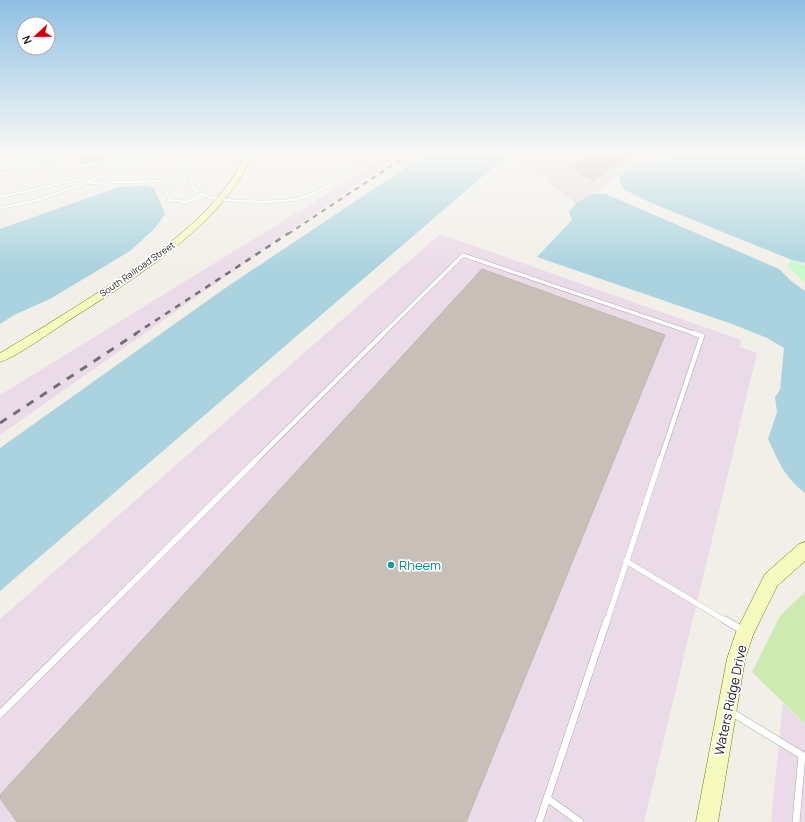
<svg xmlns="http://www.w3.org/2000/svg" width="805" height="822" viewBox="0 0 805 822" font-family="Manrope,sans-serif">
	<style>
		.residential { fill: #e0dfdf }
		.industrial { fill: #ebdbe8 }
		.grass { fill: #cdebb0 }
		.park { fill: #c8facc }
		.water { fill: #aad3df }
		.building { fill: #c7bfb8; stroke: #c4b6ab }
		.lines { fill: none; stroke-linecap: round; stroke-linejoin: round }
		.lane-far4-casing { stroke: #a9a9a9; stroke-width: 3 }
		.lane-far3-casing { stroke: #a9a9a9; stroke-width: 4.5 }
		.lane-far2-casing { stroke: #a9a9a9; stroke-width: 5.5 }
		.lane-far1-casing { stroke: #a9a9a9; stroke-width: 6 }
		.lane-casing { stroke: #a9a9a9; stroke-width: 8 }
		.secondary-casing { stroke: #707d05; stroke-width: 1 }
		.lane-far4 { stroke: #fff; stroke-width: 2.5 }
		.lane-far3 { stroke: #fff; stroke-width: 3.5 }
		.lane-far2 { stroke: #fff; stroke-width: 4.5 }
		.lane-far1 { stroke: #fff; stroke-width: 5.5 }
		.lane { stroke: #fff; stroke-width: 7 }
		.secondary { fill: #f7fabf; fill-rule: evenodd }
		.rail-far2 { stroke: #707070; stroke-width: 2; stroke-dasharray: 5 5; stroke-linecap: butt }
		.rail-far1 { stroke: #707070; stroke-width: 2.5; stroke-dasharray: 6 6; stroke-linecap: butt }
		.rail { stroke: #707070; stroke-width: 3; stroke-dasharray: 8 8; stroke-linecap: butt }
		.culture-dot { fill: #0f9aa8; stroke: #fff; stroke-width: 1.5 }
		.labels { text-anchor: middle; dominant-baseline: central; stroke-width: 3.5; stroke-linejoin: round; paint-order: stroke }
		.far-street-label { font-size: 9px; fill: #222; stroke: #fff }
		.near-culture-label { font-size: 13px; fill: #0d838f; stroke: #fff; text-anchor: start }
		.near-street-label { font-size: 13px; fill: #222; stroke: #fff }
	</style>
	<rect width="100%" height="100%" fill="#f2efe9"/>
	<path class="residential" d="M512 154H718L706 157 662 160 629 168 593 194 576 203Z"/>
	<path class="industrial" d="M388 154H400L0 435V395L324 196Z
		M440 234 741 340 740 347 757 353 644 822H0V619Z
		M783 703 805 724V822H771Z"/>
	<path class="grass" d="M805 592V724L752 672 780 616Z"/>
	<path class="park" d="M792 260 805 266V283L787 266Z"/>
	<path class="water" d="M426 154H497L504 158 0 591V448L221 291Z
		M718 154H805V263L792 260 649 202 625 190 620 182V175C647 153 686 161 718 154Z
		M144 186 154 188 165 214 155 228 130 251 50 299 14 315 0 324V229L119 187Z
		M593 194H606L779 269 791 281 805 291V493C785 478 778 461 768 439L777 412 775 397 780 390 784 348 767 338 732 324 537 257 572 220 569 212 576 203Z"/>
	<path class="building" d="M81 154H106L107 159 80 163Z
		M592 154 603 155 605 154H634L618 163 594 180 581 175 584 171 582 172 569 167Z
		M482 269 665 335 466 822H17L0 798V795Z"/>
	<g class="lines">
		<defs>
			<path id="lane-far4" d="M186 154 193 188C199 193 205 196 212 198 232 202 285 204 304 197 329 188 352 168 375 154
				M0 166 29 158 61 154
				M38 170 42 157
				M0 174 18 171 76 167 159 154
				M0 197 77 180 86 183 134 160
				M0 208 38 200 86 183 164 181 169 200 186 202 202 195"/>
			<path id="lane-far3" d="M383 334 463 255 696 334"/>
			<path id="lane-far2" d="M255 461 384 333
				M660 461 702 336 693 333"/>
			<path id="lane-far1" d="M626 561 726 621
				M94 621 256 460
				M607 621 660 460"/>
			<path id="lane" d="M725 620 742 630
				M731 712 805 757
				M0 714 95 620
				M547 798 580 822
				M539 822 607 620
				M796 822 802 755"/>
			<path id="secondary" d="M245 154H252C227 224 121 287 60 326 45 336 16 357 0 362V353C31 335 61 316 91 297 145 262 220 215 245 154Z
				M805 542V561L777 586 753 635 745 659 718 822H696L727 659 736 632 765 574 799 544Z"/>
		</defs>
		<use href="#lane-far4" class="lane-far4-casing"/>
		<use href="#lane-far3" class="lane-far3-casing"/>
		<use href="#lane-far2" class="lane-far2-casing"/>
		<use href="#lane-far1" class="lane-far1-casing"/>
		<use href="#lane" class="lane-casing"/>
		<use href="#secondary" class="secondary-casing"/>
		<use href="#lane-far4" class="lane-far4"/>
		<use href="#lane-far3" class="lane-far3"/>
		<use href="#lane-far2" class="lane-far2"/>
		<use href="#lane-far1" class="lane-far1"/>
		<use href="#lane" class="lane"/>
		<use href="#secondary" class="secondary"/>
		<path class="rail-far2" d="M288 234 409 154"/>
		<path class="rail-far1" d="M135 334 289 233"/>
		<path class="rail" d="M0 423 137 333"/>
	</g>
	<linearGradient id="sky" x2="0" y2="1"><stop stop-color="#8fc0e4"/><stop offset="0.57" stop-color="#f9f8f5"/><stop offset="1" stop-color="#f9f8f5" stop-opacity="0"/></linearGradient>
	<rect width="805" height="269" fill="url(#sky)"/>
	<circle class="culture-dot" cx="391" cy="565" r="4"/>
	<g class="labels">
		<g class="far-street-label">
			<text transform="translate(137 269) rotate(-35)">South Railroad Street</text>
		</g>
		<g class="near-culture-label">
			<text x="399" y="565">Rheem</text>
		</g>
		<g class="near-street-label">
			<text transform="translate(730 700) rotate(-78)">Waters Ridge Drive</text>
		</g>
	</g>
	<g transform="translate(36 36) rotate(248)"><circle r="19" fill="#ffffff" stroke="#a7a7a7"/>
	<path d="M0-3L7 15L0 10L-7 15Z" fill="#d40000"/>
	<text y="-6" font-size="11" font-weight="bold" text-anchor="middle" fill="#222222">N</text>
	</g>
</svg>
